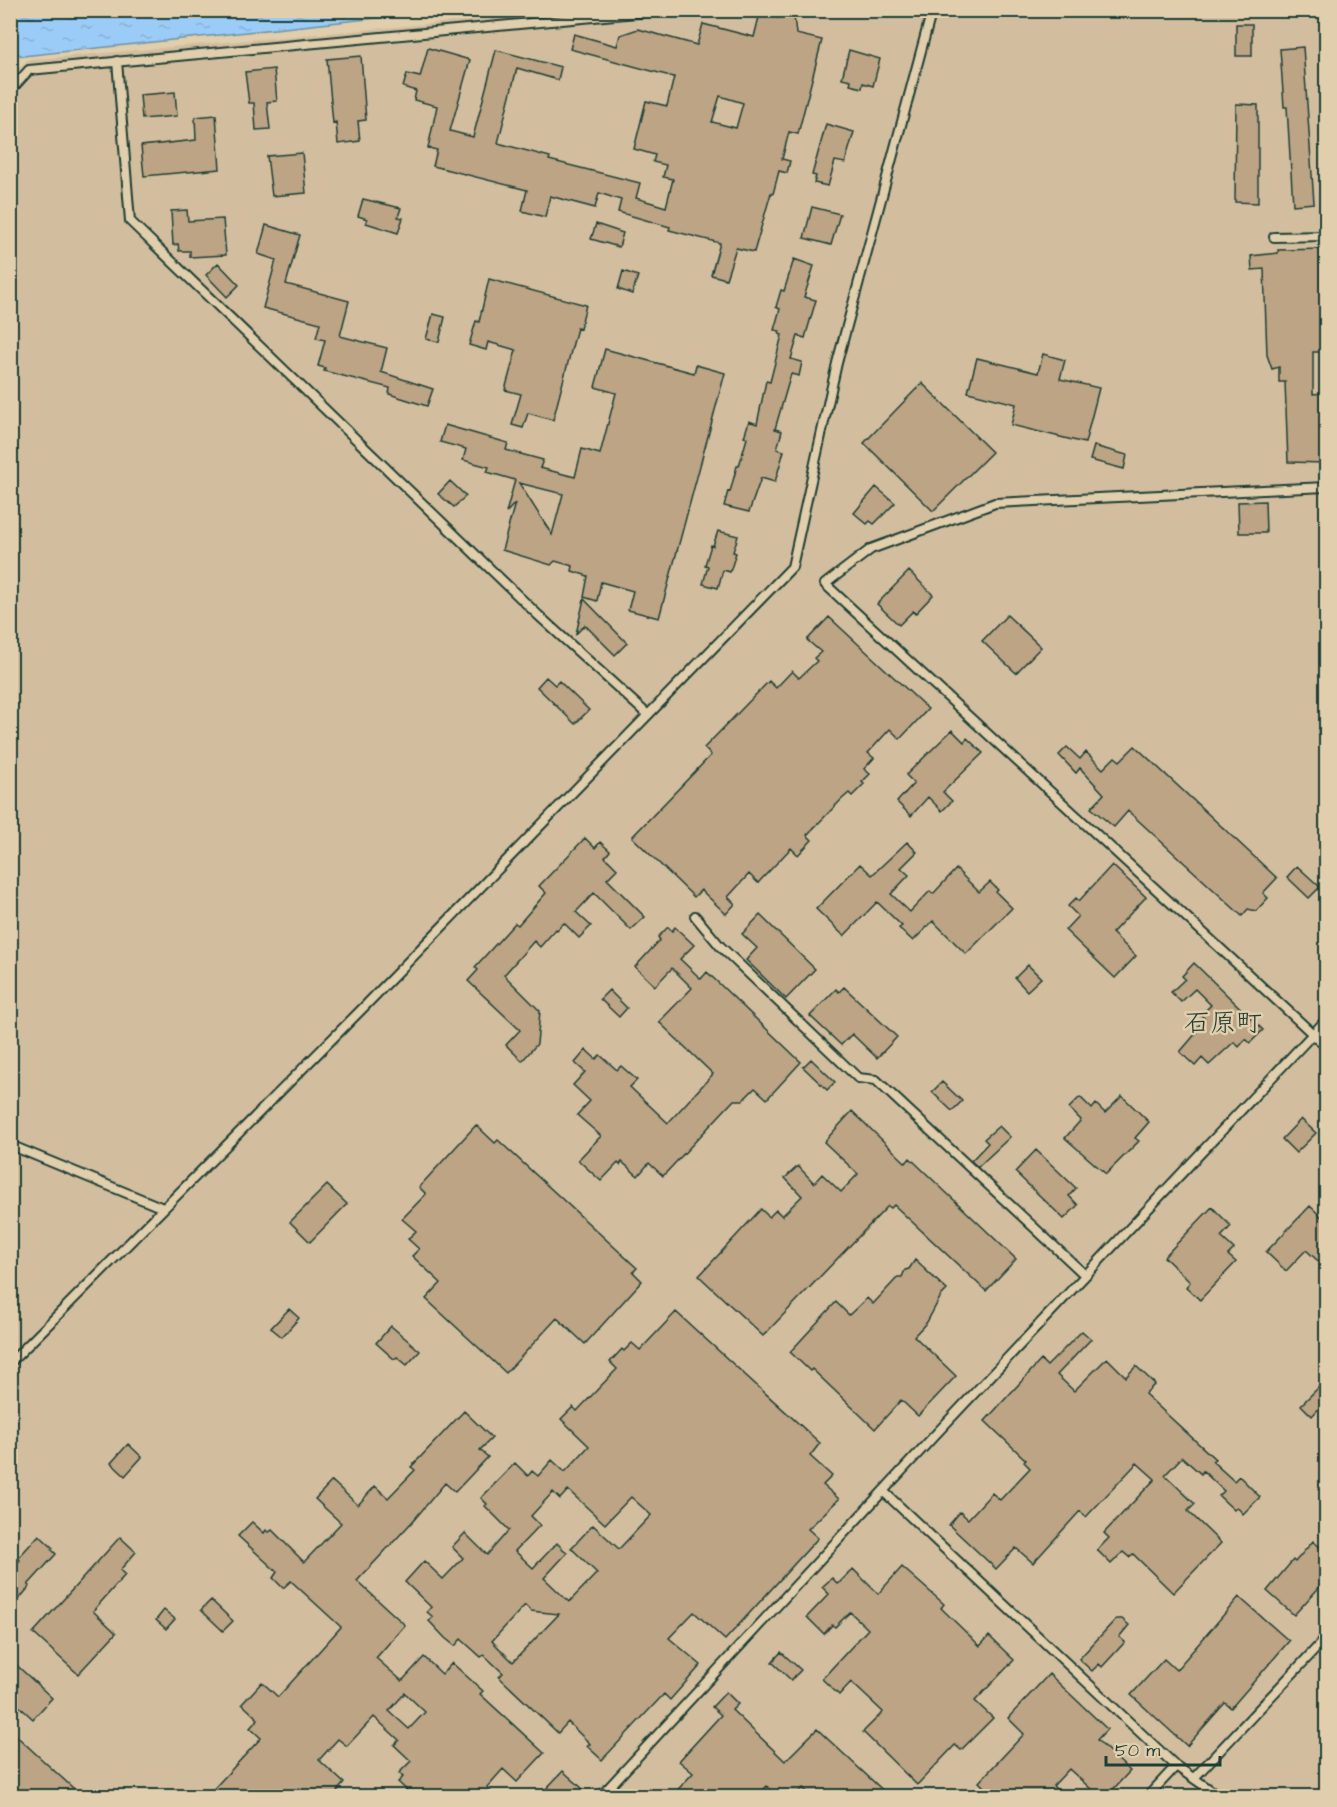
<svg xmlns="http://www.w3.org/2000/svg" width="1337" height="1807" viewBox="0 0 1337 1807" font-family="'Architects Daughter','Klee One',sans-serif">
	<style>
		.built { fill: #d2be9e }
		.water { fill: url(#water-ripples); stroke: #6993a9; stroke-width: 1.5 }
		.building { fill: #bca485; stroke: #1f3d34; stroke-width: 1.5; fill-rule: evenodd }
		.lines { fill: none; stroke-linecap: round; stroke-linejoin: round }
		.service-casing { stroke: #1f3d34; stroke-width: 12 }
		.service { stroke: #e1ceac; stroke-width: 8 }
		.labels { text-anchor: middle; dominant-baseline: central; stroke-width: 5; stroke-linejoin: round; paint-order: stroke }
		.quarter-label { font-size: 26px; fill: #1f3d34; stroke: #e1ceac }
	</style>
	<defs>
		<pattern id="water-ripples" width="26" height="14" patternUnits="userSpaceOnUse" patternTransform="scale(1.5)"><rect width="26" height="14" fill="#9bccf7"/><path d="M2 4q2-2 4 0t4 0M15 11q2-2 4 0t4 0" fill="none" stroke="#85b0d4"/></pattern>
	</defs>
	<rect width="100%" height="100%" fill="#e1ceac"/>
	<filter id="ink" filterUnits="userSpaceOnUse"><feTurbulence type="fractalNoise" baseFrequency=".0167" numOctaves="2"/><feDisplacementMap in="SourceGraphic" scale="12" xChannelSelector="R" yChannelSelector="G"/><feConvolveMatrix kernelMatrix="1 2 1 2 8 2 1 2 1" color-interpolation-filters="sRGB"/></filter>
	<g filter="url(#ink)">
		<path class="built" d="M572 11H1326V1796H11V78L27 60Z"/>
		<path class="water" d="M11 10H441V11L23 56 11 51Z"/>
		<path class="building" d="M777 16V18L794 16 796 34 822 40 798 134 789 132 782 159 790 161 787 173 779 171 773 194 771 193 754 252 736 248 726 279 711 275 720 243 669 230 670 227 618 212 621 200 599 193 595 208 550 196 545 217 522 211 527 190 433 166 437 150 428 148 437 106 414 100 416 91 403 87 407 74 420 77 428 48 470 60 450 131 473 137 496 50 561 67 558 80 517 68 498 143 550 157 549 160 640 183 636 198 666 207 673 179 663 177 666 165 653 162 655 155 634 149 646 101 667 106 674 77 570 49 574 34 617 46 620 35 638 29 697 45 703 24 754 37 759 17ZM720 96 743 103 736 128 712 122Z
			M1236 24H1252V56H1236Z
			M1303 47 1314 203 1293 205 1287 107H1284L1280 49Z
			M849 50 880 59 873 86 863 83 862 88 850 85 851 80 842 78Z
			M361 56 366 120 358 121 360 141 338 144 336 122 333 123 327 59Z
			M274 69 277 101 267 102 270 129 256 130 254 103H249L245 72Z
			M175 92 177 116 142 119 140 95Z
			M1236 104 1258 105V203L1235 202Z
			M216 115 220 169 144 176 141 146 196 140 195 117Z
			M826 124 854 132 845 163 835 161 828 186 814 183 816 176 812 175Z
			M302 153 306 193 272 196 267 156Z
			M363 199 401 208 398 217 403 218 398 233 366 223 367 219 358 216Z
			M812 207 840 214 831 245 804 238Z
			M187 210 188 221 223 219 226 255 190 257V251H179L178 244 173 245 171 211Z
			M596 224 623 233 619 247 591 239Z
			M266 225 300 235 286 284 349 301 340 336 387 348 381 372 433 389 427 406 389 394 390 388 324 371 325 368 318 366 325 340 316 338 320 323 263 308 276 260 258 254Z
			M1326 249V352H1313V394L1324 393 1325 463 1288 462 1285 382H1279V367L1272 369 1267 355 1264 269 1252 270 1251 256 1278 253V250Z
			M794 259 814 266 804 297 816 300 805 338 798 336 791 359 802 362 799 376 791 374 775 429 782 431 777 449 784 451 775 482 761 478 749 512 724 506 728 491 730 492 737 466H739L747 438 744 437 749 421 757 424 766 381 770 382 782 335 779 334 780 331 774 330 780 309 776 307 781 290 784 291Z
			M218 263 239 285 227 297 206 275Z
			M623 271 638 276 632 294 618 289Z
			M489 279 586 305 580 329 577 328 553 420 528 413 523 428 512 425 521 394 505 390 516 350 488 342 486 350 469 345 476 321 479 322Z
			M433 314 445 317 439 342 426 339Z
			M605 349 694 373 696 365 725 373 659 618 628 610 633 591 601 582 597 601 584 597 588 576 572 571 573 566 555 561 551 565 502 550 515 503 506 513 515 480 487 472 489 467 463 460 466 449 440 442 445 425 508 443 506 450 543 460 540 468 575 477 582 449 600 454 616 393 595 387ZM519 483 563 494 552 535 521 486Z
			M1043 354 1065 360 1060 379 1099 388 1085 443 1011 425 1016 404 968 392 977 358 1038 373Z
			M922 383 992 452 933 511 864 443Z
			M1094 446 1127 455 1124 469 1090 460Z
			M450 481 466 496 454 507 438 494Z
			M876 487 895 503 874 524 870 521 867 524 854 513Z
			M1265 501 1266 533H1239L1238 502Z
			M718 531 738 536 733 552 736 553 730 572 723 570 718 588 703 584 708 566 705 565 711 545 713 546Z
			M909 571 933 595 915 614 913 611 899 625 877 604Z
			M584 599 627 643 615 655 585 625 576 634Z
			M1007 615 1041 647 1016 673 982 641Z
			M829 617 928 709 900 739 890 729 868 753 874 758 864 769 870 774 862 782 864 784 852 796 849 793 841 800 807 835 812 840 798 855 791 848 758 883 749 874 728 897 735 904 726 914 701 890 694 897 632 837 711 755 704 748 769 681 776 688 792 671 799 678 817 661 814 658 821 652 807 640Z
			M546 677 555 685 559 681 589 710 575 724 537 687Z
			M952 730 964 742 967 738 983 753 943 792 952 801 942 811 928 797 911 816 897 802 914 783 906 775Z
			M1135 746 1277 878 1263 893 1268 898 1256 911 1248 909 1242 916 1128 811 1114 827 1091 808 1104 794 1080 768 1076 773 1059 755 1067 747 1080 759 1086 752 1103 769 1115 757 1120 761Z
			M585 838 595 848 600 842 610 851 605 857 617 869 607 879 645 917 631 930 594 893 576 912 591 926 579 938 564 923 557 930 556 929 540 947 534 941 504 975 540 1011 537 1044 522 1061 506 1045 520 1030 468 981 478 970 475 967 515 923 518 925 546 893 539 886Z
			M907 842 917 852 901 868 909 875 891 894 910 912 930 891 933 894 956 869 979 892 990 882 998 890 996 892 1012 908 966 954 933 921 913 941 899 928 902 926 877 902 844 936 816 909 860 864 872 875Z
			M1112 865 1146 897 1112 933 1136 956 1115 978 1065 930 1078 916 1068 906 1076 898 1079 901Z
			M1297 866 1320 887 1309 898 1287 877Z
			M760 915 815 969 786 999 746 960 757 948 742 934Z
			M668 927 672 931 675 927 694 945 680 959 701 979 707 972 801 1062 767 1099 755 1088 743 1100H734L663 1176 649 1163 638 1176 622 1162 620 1165 618 1163 601 1181 578 1160 601 1136 577 1115 590 1101 573 1085 585 1072 575 1063 586 1050 596 1059 600 1055 617 1070 621 1066 637 1080 630 1087 668 1123 713 1074 659 1022 692 988 672 968 655 986 635 967 660 940 658 937Z
			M1194 963 1263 1030 1250 1043 1246 1039 1239 1047 1234 1042 1209 1065 1202 1058 1195 1066 1180 1052 1198 1031 1196 1028 1205 1019 1201 1015 1211 1005 1195 989 1181 1002 1171 992 1185 979 1182 976Z
			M1028 965 1041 978 1027 991 1015 978Z
			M844 987 897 1037 877 1058 852 1034 841 1045 810 1016 836 989 839 992Z
			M609 990 627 1008 619 1017 600 999Z
			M811 1059 835 1082 827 1090 803 1067Z
			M942 1082 962 1101 952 1111 932 1092Z
			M1122 1096 1149 1122 1135 1138 1139 1141 1106 1174 1065 1138 1081 1120 1069 1108 1080 1097 1092 1109 1096 1104 1105 1113Z
			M852 1111 906 1163 910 1158 1016 1259 986 1291 894 1205 891 1208 888 1206 763 1336 699 1276 761 1209 769 1217 776 1210 782 1216 802 1196 785 1178 798 1166 814 1183 822 1174 841 1192 858 1174 824 1142Z
			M1301 1119 1316 1133 1296 1153 1282 1139Z
			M476 1125 495 1143 498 1140 637 1268 633 1272 642 1281 585 1344 557 1318 506 1373 426 1299 441 1283 412 1256 419 1249 408 1239 416 1231 402 1219 426 1194 419 1187Z
			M999 1126 1010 1137 978 1167 971 1161 988 1143 984 1139Z
			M1036 1150 1076 1188 1069 1196 1078 1205 1064 1219 1015 1172Z
			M327 1185 347 1204 310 1242 290 1222Z
			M1310 1206 1326 1221V1268L1306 1250 1286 1271 1266 1252Z
			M1212 1207 1231 1226 1221 1237 1234 1249 1228 1255 1236 1262 1200 1300 1186 1287 1190 1282 1164 1257Z
			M915 1260 947 1290 941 1296 927 1322 914 1336 956 1376 918 1416 901 1400 875 1429 812 1369 810 1371 790 1352 836 1302 849 1315 867 1298 873 1304 898 1277H902L905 1270 909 1269Z
			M289 1309 299 1318 282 1337 271 1328Z
			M676 1312 820 1443 810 1456 832 1476 823 1485 839 1499 808 1529 818 1538 725 1640 694 1612 669 1638 701 1665 670 1700 664 1694 602 1760 587 1746 590 1744 568 1722 558 1733 499 1677 503 1673 484 1655 481 1657 461 1639 455 1646 445 1638 429 1621 433 1617 427 1612 431 1607 405 1582 424 1561 443 1579 463 1558 452 1547 465 1533 487 1555 509 1530 485 1506 487 1504 481 1498 515 1463 528 1476 532 1471 538 1476 552 1460 565 1472 589 1446 561 1419 573 1407 577 1411 617 1369 610 1362 622 1349 624 1351 632 1343 640 1350ZM568 1490 605 1524 631 1497 651 1515 619 1549 593 1525 575 1544 571 1548 597 1573 569 1602 544 1578 567 1553 557 1543 533 1568 515 1551 540 1525 531 1516 553 1492 560 1499ZM525 1605 531 1611 559 1614 513 1662 492 1641Z
			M391 1326 420 1351 407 1365 397 1357 394 1359 376 1343Z
			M1082 1331 1091 1339 1057 1375 1074 1391 1107 1358 1126 1377 1136 1366 1155 1384 1145 1394 1215 1459 1212 1461 1234 1481 1239 1476 1260 1497 1243 1514 1237 1507 1234 1510 1219 1496 1224 1491 1203 1471 1201 1474 1182 1457 1165 1475 1195 1504 1188 1511 1221 1543 1173 1593 1133 1554 1129 1557 1123 1552 1111 1564 1097 1550 1109 1538 1104 1533 1155 1479 1137 1463 1086 1517 1080 1511 1033 1563 1016 1548 996 1569 949 1525 960 1512 968 1519 992 1493 1000 1500 1030 1468 1024 1462 1026 1460 985 1421 1041 1360 1047 1366Z
			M1326 1380V1401L1312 1416 1301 1405Z
			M464 1411 492 1438 480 1450 488 1457 455 1492 445 1483 413 1521 357 1581 405 1625 376 1658 402 1681 424 1657 442 1674 452 1663 483 1691 480 1694 544 1753 517 1782 503 1769 487 1787 496 1797H414L398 1782 403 1777 399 1773 411 1761 394 1745 399 1740 374 1717 347 1746 338 1739 319 1760 344 1783 332 1797H206L261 1738 250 1728 258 1719 242 1704 262 1682 278 1697 341 1627 291 1581 283 1588 273 1578 277 1572 238 1536 252 1522 264 1533 266 1530 269 1532 272 1530 304 1562 341 1523 315 1499 332 1481 358 1505 375 1486 388 1498 415 1470 411 1467ZM405 1693 425 1712 409 1729 389 1711Z
			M128 1444 142 1457 125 1476 111 1463Z
			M39 1535 53 1548 51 1549 56 1554 28 1585 30 1586 10 1610V1571L20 1560 18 1558Z
			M120 1537 136 1552 120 1570 125 1575 93 1611 116 1633 78 1674 33 1633Z
			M1313 1541 1326 1553V1580L1294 1615 1267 1591 1293 1560 1295 1562Z
			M902 1567 944 1604 941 1608 980 1646 989 1636 1014 1660 975 1701 993 1718 961 1750 955 1745 917 1785 863 1732 883 1712 851 1682 839 1695 822 1679 868 1629 850 1612 835 1627 832 1625 824 1634 807 1617 829 1594 822 1587 832 1578 838 1584 853 1569 878 1594Z
			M1239 1597 1289 1641 1231 1708 1225 1703 1187 1746 1131 1695 1164 1659 1176 1670Z
			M211 1600 233 1621 223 1631 201 1610Z
			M164 1610 175 1619 166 1629 156 1620Z
			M1116 1619H1122L1129 1625 1119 1637 1125 1642 1102 1667 1099 1664 1092 1671 1079 1659Z
			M781 1652 801 1670 791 1680 772 1662Z
			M10 1659 52 1698 33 1719 10 1698Z
			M1049 1674 1107 1729 1097 1740 1130 1771 1106 1797H1086L1092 1790 1069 1769 1053 1786 1065 1797H994L979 1782 1024 1734 1008 1718Z
			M726 1692 738 1704 732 1710 785 1761 817 1729 890 1797H812L803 1788 794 1797H778L767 1786 756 1797H671L693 1773 679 1761 721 1715 712 1707Z
			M10 1730 61 1777 83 1797H10Z
			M563 1771 583 1789 575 1797H550L544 1791Z"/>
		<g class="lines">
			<defs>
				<path id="service" d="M117 61 130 221 538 615 648 715
					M10 91 29 70 668 10
					M1274 237 1326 236
					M1326 487 995 503 871 549 825 584 1326 1046
					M695 916 720 946 858 1078 876 1080 1085 1275
					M10 1145 163 1208
					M10 1363 361 1010 792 567 837 363 932 10
					M883 1491 1176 1766 1219 1796
					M1194 1778 1326 1638
					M601 1796 934 1436 1326 1020
					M1148 1796 1176 1766"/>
			</defs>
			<use href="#service" class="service-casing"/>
			<use href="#service" class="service"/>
		</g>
	</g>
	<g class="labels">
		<g class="quarter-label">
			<text x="1223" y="1023">石原町</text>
		</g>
	</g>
	<rect width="1337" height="1807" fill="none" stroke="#e1ceac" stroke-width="36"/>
	<rect x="18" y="18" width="1301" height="1771" fill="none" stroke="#1f3d34" stroke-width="2" filter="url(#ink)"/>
	<path d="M1106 1756v9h114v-9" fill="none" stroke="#1f3d34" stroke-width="3"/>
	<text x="1115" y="1756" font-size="18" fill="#1f3d34" stroke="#e1ceac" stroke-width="4.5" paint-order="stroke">50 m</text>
</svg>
